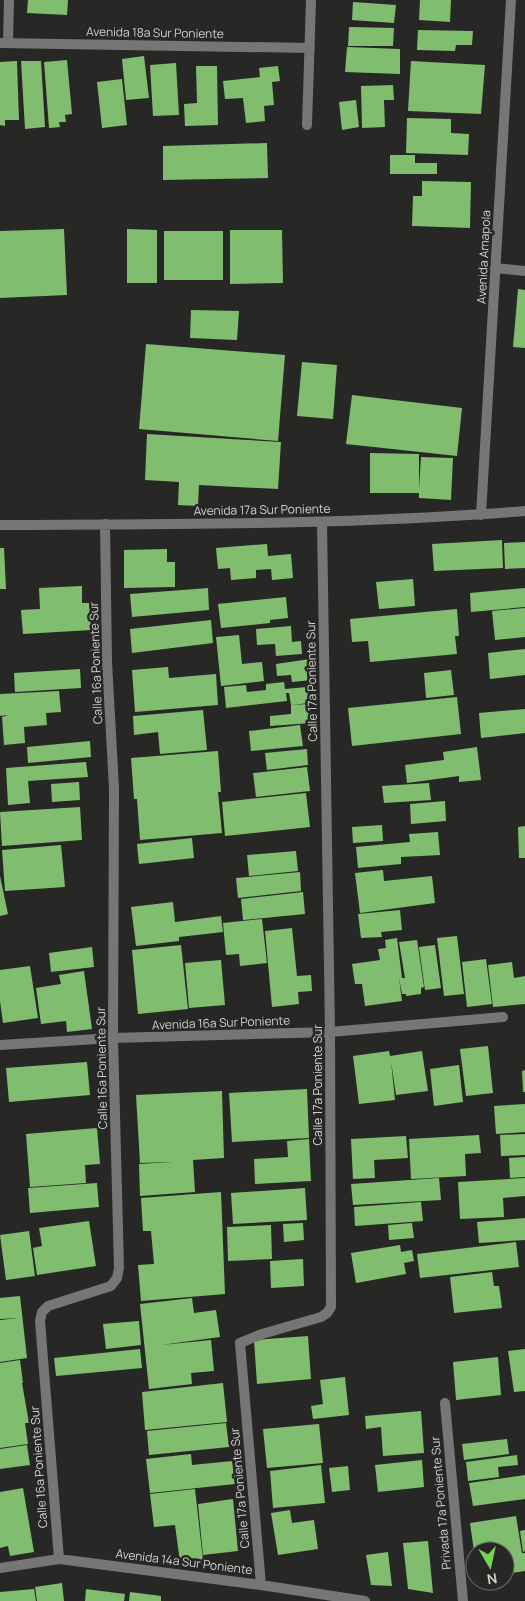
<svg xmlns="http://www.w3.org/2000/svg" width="525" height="1601" font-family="Manrope,sans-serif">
  <rect width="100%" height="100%" fill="#272826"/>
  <path fill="#81bd6f" d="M28 0H68L67 15 27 13Z
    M420 0H451L450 22 419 20Z
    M353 2 396 5 394 23 352 20Z
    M349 27 394 28 393 46H348Z
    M418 30 473 31 472 45H456L455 51 417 50Z
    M347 47 400 49V74L345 72Z
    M144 56 149 98 126 100 122 59Z
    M67 60 72 114 65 115 66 122H59L60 127 49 128 44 62Z
    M17 61 19 120H5V126L0 125V62Z
    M21 61H41L45 127 25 129Z
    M411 61 485 65 481 114 408 111Z
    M176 63 179 115 153 116 150 65Z
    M196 66H217L218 125 185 126 184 104 197 103Z
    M278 66 280 81 272 82 274 105 264 106 265 121 246 123 243 98 225 99 223 81 260 77 259 68Z
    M122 79 127 125 102 128 97 82Z
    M393 85 394 100H384L385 127 362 128 361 86Z
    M356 100 359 127 342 130 339 102Z
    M407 118 451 119V133L469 134 468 155 406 153Z
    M267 143 268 178 163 180V146Z
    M390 155H415V163H437V174H390Z
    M422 181 471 182 470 228 412 226 413 196H422Z
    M64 229 67 295 0 298V231Z
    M127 229 157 230V283H127Z
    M230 230H282L283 283 230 284Z
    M164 231H223V280H164Z
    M518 289 525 290V348L513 347Z
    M191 310 239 311 237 340 190 338Z
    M146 344 285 355 278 441 139 429Z
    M302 362 337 365 333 419 297 416Z
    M352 395 462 408 457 456 346 444Z
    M147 434 281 442 278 489 199 485 198 506 178 505 179 482 145 480Z
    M370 453 419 454V489L421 457 453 458 451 500 419 498V493H370Z
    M502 540 503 568 434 571 432 544Z
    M525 542V568L505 569 504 543Z
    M267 544 268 556 291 554 293 578 272 580 271 569 256 570V578L231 580 230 568 218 569 216 548Z
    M0 548H4L6 589H0Z
    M167 549V562H175V587L124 588V550Z
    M413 579 415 606 379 609 376 582Z
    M82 586V603H90L91 630 23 634 21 610 40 609 39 588Z
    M208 588 209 610 132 617 130 594Z
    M525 588V607L471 612 470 593Z
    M286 597 288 618 270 620V623L221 628 218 604Z
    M525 608V637L495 640 492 611Z
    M457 609 459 636H455L457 654 370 662 368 641 352 642 350 619Z
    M211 620 213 643 132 653 130 629Z
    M291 626 292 642 301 641 302 654 276 656 275 644 257 645 256 629Z
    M239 635 242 664 262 662 264 681 221 686 216 637Z
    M525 649V675L490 679 488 653Z
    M310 659 312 680 292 682 291 675 277 676 276 664Z
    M168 667 169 678 216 674 218 705 135 712 132 670Z
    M80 669 81 688 15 692 14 673Z
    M451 670 454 695 426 698 424 673Z
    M284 682 285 689 307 687 309 703 291 705 289 693H286L287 701 226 708 224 687 246 685 247 692 266 690V684Z
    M59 691 61 712 46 713 47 725 24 727 25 743 4 745 2 717 8 715 0 716V694Z
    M457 697 461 734 352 746 348 708Z
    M309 704 311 723 270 726V716L291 714V705Z
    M525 709V733L481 738 479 713Z
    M203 710 207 750 160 754 158 732 134 735 133 716Z
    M300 725 303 746 251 751 249 731Z
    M90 741 91 757 28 763 27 747Z
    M477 747 481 780 459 782V776L407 783 405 765 444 760 443 752Z
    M307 749 308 765 267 770 265 753Z
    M218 751 221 792H218L222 833 140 840 137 799H134L131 758Z
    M86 762 88 777 28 781 30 803 8 805 6 768Z
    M307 767 310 791 256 797 253 773Z
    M79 782 80 800 52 802 51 784Z
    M429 783 431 800 384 803 382 786Z
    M306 793 310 827 225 836 222 802Z
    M445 801 446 821 411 824 410 804Z
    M80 807 82 840 2 846 0 812Z
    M382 825 383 841 353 843 352 827Z
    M525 826V858H519L518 827Z
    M438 832 440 855 401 857V864L358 868 356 847 410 842 409 834Z
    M192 838 194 858 139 864 137 844Z
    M61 845 65 887 5 891 2 850Z
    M296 851 298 871 249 876 247 855Z
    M383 870 384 881 432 876 435 903 360 913 355 873Z
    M300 872 301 891 238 898 236 878Z
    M0 876 8 914 0 916Z
    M303 892 305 914 243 920 241 899Z
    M173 902 175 922 221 916 223 932 179 937V941L136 946 131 907Z
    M400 910 402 930 381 932 382 937 361 938 358 914Z
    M262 919 267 963 240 966 239 954 226 955 223 923Z
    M292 928 297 976 311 975 312 991 298 992 299 1004 272 1007 265 931Z
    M457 936 464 994 444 996 437 938Z
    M397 938 402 978H405L399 942 417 940 424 987 421 988V994L406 996V994H402L399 978 402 1001 365 1006 362 984H355L352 964 380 960 378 949 386 948 385 940Z
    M181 945 188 1009 138 1014 132 950Z
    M435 945 441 988 425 990 419 947Z
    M92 947 94 967 51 972 49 953Z
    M486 959 492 1004 467 1007 462 962Z
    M221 960 225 1005 189 1008 185 963Z
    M512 962 514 978 525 976V1004L493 1007 488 965Z
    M30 966 38 1018 3 1023 0 1001V970Z
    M84 971 92 1029 67 1032 66 1021 41 1024 36 988 61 984 59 975Z
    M488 1046 493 1093 466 1096 460 1049Z
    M389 1051 390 1056 422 1051 428 1091 396 1095 391 1061 395 1100 359 1104 353 1056Z
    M87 1062 90 1095 9 1102 6 1068Z
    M459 1065 463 1102 434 1106 430 1069Z
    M525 1070V1092H523L522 1071Z
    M307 1089 309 1138 232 1142 229 1093Z
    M222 1091 224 1158 193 1160 195 1192 140 1196 139 1164 172 1162 140 1163 136 1095Z
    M525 1104V1132L496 1134 494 1106Z
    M97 1128 100 1164 85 1165 86 1183 30 1187 26 1134Z
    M525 1134V1155L501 1156 500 1135Z
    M479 1135 481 1153 465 1154 466 1176 411 1179 409 1139Z
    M406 1136 408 1158 374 1160 375 1178 353 1179 351 1139Z
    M309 1139 311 1181 255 1184 254 1159 288 1157 287 1141Z
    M525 1157V1177L510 1178 509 1158Z
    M439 1178 441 1200 353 1205 351 1184Z
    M525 1178V1196L503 1198 504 1217 460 1219 458 1182Z
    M97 1183 99 1207 30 1213 28 1188Z
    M305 1188 307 1220 233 1224 231 1193Z
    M221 1192 225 1294 141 1301 138 1265 154 1264 151 1231H143L141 1198Z
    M421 1202 423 1221 355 1226 354 1207Z
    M525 1218V1240L479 1243 477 1222Z
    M89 1221 96 1266 37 1275 33 1248 42 1246 39 1228Z
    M303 1223 304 1240 284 1242 283 1224Z
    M412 1223 414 1238 389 1240 388 1225Z
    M271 1225 272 1259 228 1261 227 1227Z
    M29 1231 35 1276 6 1280 0 1235Z
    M516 1242 519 1267 420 1278 417 1254Z
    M400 1245 401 1252 412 1250 414 1261 404 1263 406 1274 356 1283 351 1253Z
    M303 1259 304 1286 271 1288 270 1261Z
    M492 1272 494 1286H499L502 1308 454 1313 450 1277Z
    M20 1296 27 1358 0 1362V1320L18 1318 0 1319V1298Z
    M192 1298 194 1313 216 1310 220 1337 161 1345 211 1340 214 1371 191 1373 192 1384 149 1389 140 1304Z
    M139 1321 141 1345 106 1349 103 1324Z
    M308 1336 311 1379 257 1384 254 1340Z
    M140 1349 142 1368 56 1376 54 1358Z
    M525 1349V1391L514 1392 508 1351Z
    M498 1357 501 1395 456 1400 453 1362Z
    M20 1360 23 1383H22L29 1423H25L28 1444 0 1448V1363Z
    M345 1377 349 1415 313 1419 311 1406 323 1404 320 1380Z
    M223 1383 227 1422 145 1430 142 1392Z
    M421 1411 424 1453 383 1456 381 1427 366 1429 365 1416Z
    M226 1423 229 1447 149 1455 147 1431Z
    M319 1424 323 1463 267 1468 263 1429Z
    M507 1439 509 1454 464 1460 462 1444Z
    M27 1445 30 1465 0 1469V1449Z
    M191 1454 192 1465 232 1461 235 1484 150 1493 146 1459Z
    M517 1455 518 1465 498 1467 499 1477 468 1481 466 1462Z
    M422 1460 424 1487 378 1492 375 1465Z
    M321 1465 325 1503 273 1508 270 1471Z
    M348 1466 350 1490 332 1492 329 1468Z
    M525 1475V1499L473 1506 469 1483Z
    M23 1488 34 1552 10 1556 8 1546 0 1548V1492Z
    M195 1489 203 1560 180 1562 175 1525 154 1527 150 1494Z
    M233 1499 238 1551 203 1555 198 1504Z
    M290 1510 292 1523 314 1520 318 1549 278 1555 271 1513Z
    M516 1516 522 1553H525V1571L505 1574V1551H474L470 1523Z
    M525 1530V1551L523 1552 520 1531Z
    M428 1541 433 1593 408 1589 403 1543Z
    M388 1552 392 1586 371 1585 366 1555Z
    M62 1583 64 1601H37L35 1587Z
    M34 1589 36 1601H0V1592Z
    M86 1589 125 1594 124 1601H85Z
    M130 1592 161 1596V1601H129Z"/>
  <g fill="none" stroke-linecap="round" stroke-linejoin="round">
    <path stroke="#757675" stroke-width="10" d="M0 43 310 48
      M8 43 9 0
      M307 125 311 0
      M495 268 525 271
      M481 515 511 0
      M0 525C175 524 350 525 525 511
      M0 1045 113 1038 330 1032 503 1017
      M445 1403 463 1601
      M59 1559 40 1321 42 1312 48 1306 111 1286 117 1278 119 1268 113 1038 114 788 107 662 105 524
      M0 1568 59 1559 261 1585 365 1601
      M261 1585 240 1343 262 1334 321 1317 327 1313 331 1307 330 1032 322 522"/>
  </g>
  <g text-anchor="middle" stroke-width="5" stroke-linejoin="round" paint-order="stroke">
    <g font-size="12" fill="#d1d2d0" stroke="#272826">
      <text transform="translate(155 33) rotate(1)" y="4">Avenida 18a Sur Poniente</text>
      <text transform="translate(484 257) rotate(-87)" y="4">Avenida Amapola</text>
      <text transform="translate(262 510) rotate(-1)" y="4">Avenida 17a Sur Poniente</text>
      <text transform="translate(96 663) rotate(-92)" y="4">Calle 16a Poniente Sur</text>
      <text transform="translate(312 681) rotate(-91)" y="4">Calle 17a Poniente Sur</text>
      <text transform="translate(221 1023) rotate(-2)" y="4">Avenida 16a Sur Poniente</text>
      <text transform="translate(102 1068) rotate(-91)" y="4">Calle 16a Poniente Sur</text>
      <text transform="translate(318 1085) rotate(-90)" y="4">Calle 17a Poniente Sur</text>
      <text transform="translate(39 1467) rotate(-94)" y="4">Calle 16a Poniente Sur</text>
      <text transform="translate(240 1488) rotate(-95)" y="4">Calle 17a Poniente Sur</text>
      <text transform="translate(441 1503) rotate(-95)" y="4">Privada 17a Poniente Sur</text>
      <text transform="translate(184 1562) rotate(7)" y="4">Avenida 14a Sur Poniente</text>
    </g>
  </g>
  <g transform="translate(490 1566) rotate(171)"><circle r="24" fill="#272826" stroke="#6b6c6a"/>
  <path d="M0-4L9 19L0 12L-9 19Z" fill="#77d259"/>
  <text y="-8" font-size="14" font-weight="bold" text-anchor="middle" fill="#d1d2d0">N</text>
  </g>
</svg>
